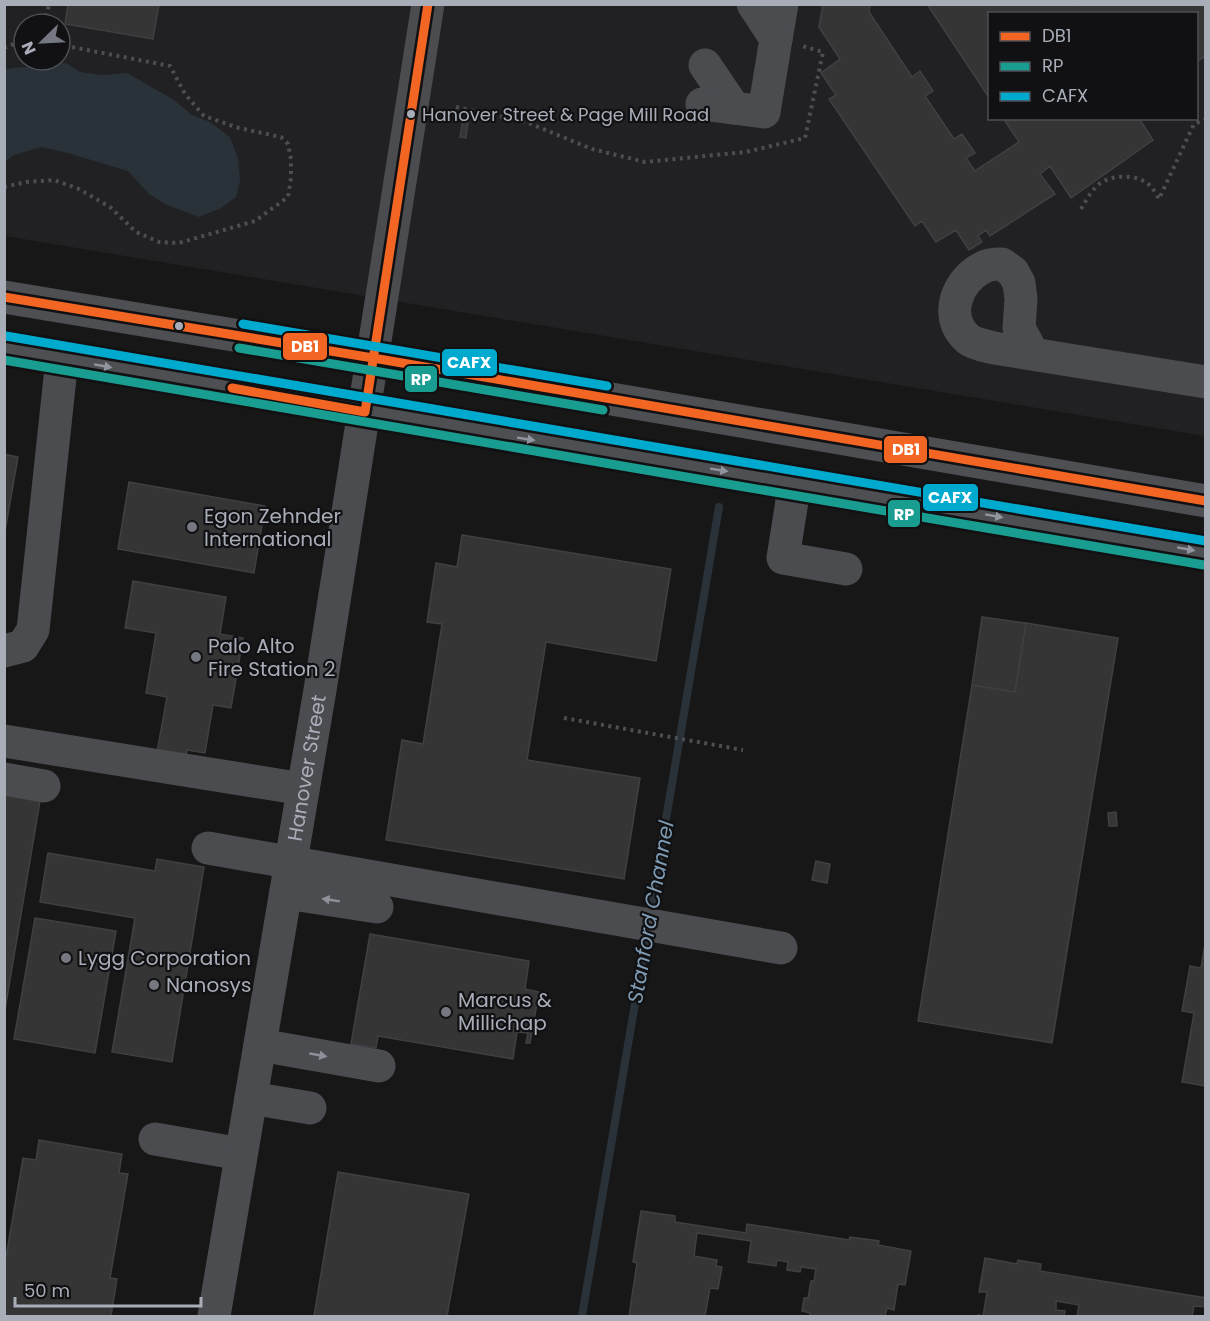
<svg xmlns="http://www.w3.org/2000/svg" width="1210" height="1321" font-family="Poppins,sans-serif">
  <rect width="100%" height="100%" fill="#171717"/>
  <path fill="#212123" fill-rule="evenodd" d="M4 5H1205V436L5 236ZM990 14H1196V118H990ZM24 24H60V60H24Z"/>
  <path fill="#2a3239" d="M66 63 80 72 101 75 127 73 174 100 192 115 210 122 230 137 238 158 240 181 236 197 221 208 199 217 165 204 149 194 128 171 68 153 41 147 14 155 5 162V69Z"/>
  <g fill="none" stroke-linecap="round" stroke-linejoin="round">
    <path stroke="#2a3239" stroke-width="8" d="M649 919 719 507
      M582 1316 647 933"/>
  </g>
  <path fill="#353536" stroke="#3f4043" stroke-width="1.5" d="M68 4H159L153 39 65 24Z
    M823 4H870L869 12 912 77 920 71 933 91 925 96 954 139 962 134 975 153 966 158 975 171 1019 142 1003 118H1139L1153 140 1071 198 1050 166 1040 174 1055 194 990 236 986 230 978 236 982 242 969 250 956 230 936 242 922 221 915 226 829 99 836 95 821 73 840 59 819 27Z
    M927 4H1073L1075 6 1078 4H1206V56L1196 62V14H990V99Z
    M463 120 468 121 466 138 460 137Z
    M4 454 18 457 4 537Z
    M129 482 265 506 254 573 118 549Z
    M462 535 671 569 656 661 546 642 527 760 640 778 624 879 386 840 402 740 423 744 442 624 427 622 436 563 457 567Z
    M133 581 226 597 220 634 243 638 231 708 213 705 205 753 187 750 186 756 157 752 167 697 146 693 156 633 125 628Z
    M982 617 1026 623 1015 692 972 685Z
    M1026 623 1118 638 1052 1043 918 1021 972 685 1015 692Z
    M4 784 42 789 4 1016Z
    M1116 812 1117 826H1109L1108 813Z
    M48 853 155 871 157 859 204 867 172 1062 112 1052 135 918 40 902Z
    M816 861 830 864 827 883 812 880Z
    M35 918 116 931 95 1053 14 1039Z
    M370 934 529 961 525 989 539 992 530 1043H526L528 1033 517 1032 513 1059 378 1036 376 1048 351 1044Z
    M1206 938V1086L1182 1082 1194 1013 1182 1011 1190 966 1201 968Z
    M39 1140 122 1154 119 1173 128 1174 110 1278 117 1279 111 1316H4V1256L6 1257 23 1158 36 1160Z
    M338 1172 469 1194 447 1316H314Z
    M641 1211 675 1216V1222L746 1233 747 1224 849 1240 850 1237 879 1241 878 1245 911 1251 905 1285 898 1284 894 1310 887 1308 885 1316H810V1313L802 1311 804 1298H808L811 1281H814L816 1269 801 1267 800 1272 787 1270 788 1262 777 1260 776 1266 748 1262 751 1241 697 1233 694 1256 717 1260 716 1266 722 1267 718 1289 710 1288 705 1316H629L637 1263 633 1262Z
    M985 1258 1017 1264 1018 1260 1041 1264 1040 1271 1206 1298V1307L1194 1306 1192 1316H1077L1079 1305 1056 1301V1310L1065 1311 1064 1316H978V1315L983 1316 987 1292H979Z"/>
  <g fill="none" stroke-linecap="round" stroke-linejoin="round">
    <path stroke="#4d4e52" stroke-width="4" stroke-dasharray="3 4.5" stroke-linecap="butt" d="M45 24 49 4
      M4 48 24 40
      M456 107 526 122 592 149 645 162 746 152 805 138 823 52 802 46
      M4 187 26 182 54 180 79 189 110 207 136 232 159 242 179 243 255 221 288 197 291 178V159L288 144 281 137 239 128 204 116 185 94 170 66 61 45 60 37
      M1081 209C1086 201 1090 192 1098 185 1110 174 1140 173 1151 187 1154 190 1157 195 1159 199L1194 124 1206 119
      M564 718 743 750"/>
    <g stroke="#4b4c50" stroke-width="33">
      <path d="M753 4 776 39 782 4"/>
      <path d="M705 65 734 108"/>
      <path d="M702 104 764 112 776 39"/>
      <path d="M1033 354 1019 328 1021 299 1019 283 1013 272 1002 264C996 264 989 264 984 267 956 280 943 318 968 339 974 344 986 346 994 348L1206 382"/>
      <path d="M795 482 783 558 846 569"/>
      <path d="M4 651 23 646 33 630 62 359"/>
      <path d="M4 741 303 789"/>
      <path d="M4 779 44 786"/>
      <path d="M208 848 781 948"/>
      <path d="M286 893 377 907"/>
      <path d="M260 1045 379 1066"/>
      <path d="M251 1098 310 1108"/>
      <path d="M155 1139 241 1154"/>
      <path id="s1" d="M214 1316 320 690 428 4"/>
    </g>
    <path stroke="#4d4f52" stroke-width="33" d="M4 297 373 358 1206 501
      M4 348 365 412 795 482 1206 553"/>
    <defs>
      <path id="bus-1" d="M4 297 373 358 1206 501
        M232 388 365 412 428 4"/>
      <path id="bus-2" d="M239 348 603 410
        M4 360C404 431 804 496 1204 565"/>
      <path id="bus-3" d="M243 324 607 386
        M6 336C405 407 806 472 1206 541"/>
    </defs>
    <use href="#bus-1" stroke="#111113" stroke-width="14"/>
    <use href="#bus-2" stroke="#111113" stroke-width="14"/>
    <use href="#bus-3" stroke="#111113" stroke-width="14"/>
    <use href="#bus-1" stroke="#f26522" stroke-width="9"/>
    <use href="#bus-2" stroke="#1a9d91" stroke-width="9"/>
    <use href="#bus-3" stroke="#00a9ce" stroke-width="9"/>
  </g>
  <defs><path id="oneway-solid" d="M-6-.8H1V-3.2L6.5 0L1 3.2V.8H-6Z" transform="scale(1.5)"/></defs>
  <g fill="#91969e">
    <use href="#oneway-solid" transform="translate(103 366) rotate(10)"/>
    <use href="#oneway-solid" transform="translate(526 439) rotate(9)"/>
    <use href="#oneway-solid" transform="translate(719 470) rotate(9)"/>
    <use href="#oneway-solid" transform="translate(994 516) rotate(10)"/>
    <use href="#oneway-solid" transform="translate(1186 549) rotate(10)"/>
  </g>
  <g fill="#8c9099">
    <use href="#oneway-solid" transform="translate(331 900) rotate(-171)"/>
    <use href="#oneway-solid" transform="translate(318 1055) rotate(10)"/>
  </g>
  <g fill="#a8adb8" stroke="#111113" stroke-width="2">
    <circle cx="411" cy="114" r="5"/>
    <circle cx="179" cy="326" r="5"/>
  </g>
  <g fill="#757880" stroke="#111113" stroke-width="2">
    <circle cx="192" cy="527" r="6"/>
    <circle cx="196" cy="657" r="6"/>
    <circle cx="66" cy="958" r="6"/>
    <circle cx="154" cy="985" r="6"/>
    <circle cx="446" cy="1012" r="6"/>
  </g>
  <g text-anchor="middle" stroke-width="4.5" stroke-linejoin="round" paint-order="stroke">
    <g font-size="18" fill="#a8adb8" stroke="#111113" text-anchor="start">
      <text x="422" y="121">Hanover Street &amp; Page Mill Road</text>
    </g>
    <g font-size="20" fill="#a8adb8" stroke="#111113" text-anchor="start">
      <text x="204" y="523">Egon Zehnder<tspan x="204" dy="23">International</tspan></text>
      <text x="208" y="653">Palo Alto<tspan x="208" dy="23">Fire Station 2</tspan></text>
      <text x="78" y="965">Lygg Corporation</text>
      <text x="166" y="992">Nanosys</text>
      <text x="458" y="1007">Marcus &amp;<tspan x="458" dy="23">Millichap</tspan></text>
    </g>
    <g font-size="20" fill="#a8adb8" stroke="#111113">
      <text dy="7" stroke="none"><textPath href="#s1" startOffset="556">Hanover Street</textPath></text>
    </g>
    <g font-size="21" font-style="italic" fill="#7f9bb3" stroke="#111113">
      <text transform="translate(651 912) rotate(-80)" y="7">Stanford Channel</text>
    </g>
  </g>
  <g stroke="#111113" stroke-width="2">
    <rect x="282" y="332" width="46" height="29" rx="6" fill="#f26522"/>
    <rect x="441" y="348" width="57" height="29" rx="6" fill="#00a9ce"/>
    <rect x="404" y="365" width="34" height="28" rx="6" fill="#1a9d91"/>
    <rect x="883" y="435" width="45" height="29" rx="6" fill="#f26522"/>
    <rect x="922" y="483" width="57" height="29" rx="6" fill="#00a9ce"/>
    <rect x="887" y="499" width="34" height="29" rx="6" fill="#1a9d91"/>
  </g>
  <g font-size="16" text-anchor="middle" font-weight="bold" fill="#fff">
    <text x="305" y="352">DB1</text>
    <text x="469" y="368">CAFX</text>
    <text x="421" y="385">RP</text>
    <text x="906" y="455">DB1</text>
    <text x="950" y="503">CAFX</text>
    <text x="904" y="520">RP</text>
  </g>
  <rect width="1210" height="1321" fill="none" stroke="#a8adb8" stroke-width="12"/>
  <rect x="988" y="12" width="210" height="108" fill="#111113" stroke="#4d4f55" stroke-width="1.5"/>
  <rect x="1000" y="32" width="30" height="9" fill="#f26522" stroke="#4d4f55" stroke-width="1.5"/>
  <text x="1042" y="42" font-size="18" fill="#a8adb8">DB1</text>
  <rect x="1000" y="62" width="30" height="9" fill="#1a9d91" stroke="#4d4f55" stroke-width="1.5"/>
  <text x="1042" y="72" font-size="18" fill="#a8adb8">RP</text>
  <rect x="1000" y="92" width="30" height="9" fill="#00a9ce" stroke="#4d4f55" stroke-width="1.5"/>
  <text x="1042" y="102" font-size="18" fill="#a8adb8">CAFX</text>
  <g transform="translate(42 42) rotate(246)"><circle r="28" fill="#111113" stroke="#4d4f55" stroke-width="1.5"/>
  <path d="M0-4.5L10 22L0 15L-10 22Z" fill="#757880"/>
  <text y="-9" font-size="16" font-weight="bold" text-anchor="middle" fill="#a8adb8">N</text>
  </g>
  <path d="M15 1297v9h186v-9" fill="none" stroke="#a8adb8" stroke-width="3"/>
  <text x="24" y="1297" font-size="18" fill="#a8adb8" stroke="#111113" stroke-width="4.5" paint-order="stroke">50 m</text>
</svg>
